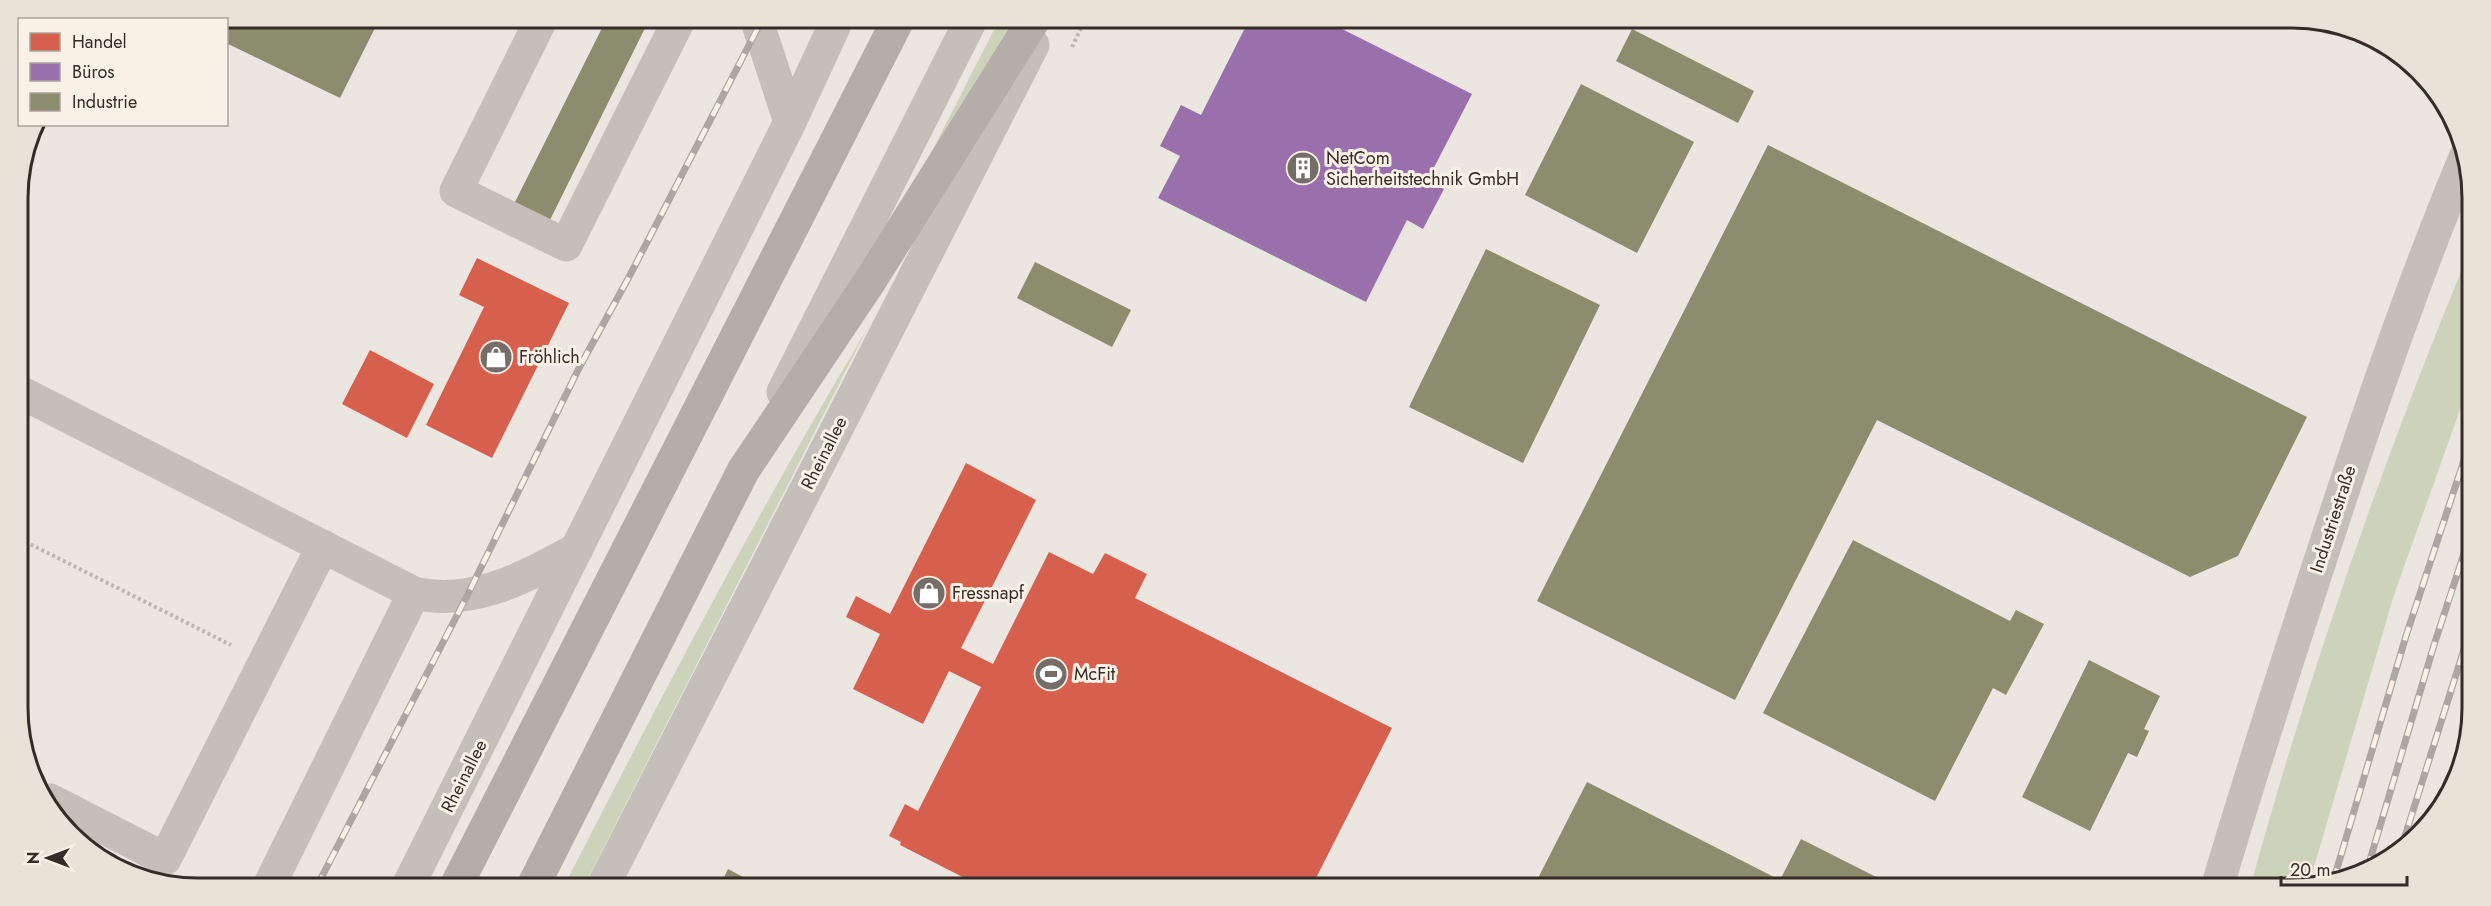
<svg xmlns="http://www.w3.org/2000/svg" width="2491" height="906" font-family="Jost,sans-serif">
  <rect width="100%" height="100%" fill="#ece6e0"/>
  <path fill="#cdd2ba" d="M1000 18H1019L910 194Z
    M2472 245V376L2394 595 2308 887 2250 888C2310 669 2385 454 2472 245Z
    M867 329 583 888H563C660 699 758 511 867 329Z"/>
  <path fill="#d6604d" d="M477 258 569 303 492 458 426 425 484 307 459 295Z
    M370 350 434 384 407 438 342 404Z
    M966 463 1036 500 961 648 993 664 1049 552 1093 574 1105 553 1147 574 1135 598 1392 728 1311 888H984L900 845 901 842 889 836 905 804 918 811 981 687 949 671 923 724 853 689 880 634 846 617 856 596 890 614Z"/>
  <path fill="#9970ab" d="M1250 18H1320L1472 94 1427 181 1444 189 1423 229 1407 220 1366 302 1158 198 1180 156 1160 146 1181 105 1201 115Z"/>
  <path fill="#8c8c6e" d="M226 18H380L340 98 226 43Z
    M607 18H650L549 222 514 204Z
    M1632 29 1754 91 1738 123 1616 61Z
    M1581 84 1694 142 1637 253 1525 195Z
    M1768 145 2307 417 2238 556 2190 577 1877 420 1735 700 1537 601Z
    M1486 249 1600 305 1523 463 1409 407Z
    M1035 262 1131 310 1112 347 1017 298Z
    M1853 540 2010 621 2016 610 2044 624 2006 695 1993 688 1935 801 1763 713Z
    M2089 660 2160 696 2144 729 2149 731 2137 757 2128 753 2090 831 2022 797Z
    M1587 782 1780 880 1801 839 1898 888H1533Z
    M728 869 764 888H719Z"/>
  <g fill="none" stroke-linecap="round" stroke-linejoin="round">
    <path stroke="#beb7b1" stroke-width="4" stroke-dasharray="3 3" stroke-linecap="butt" d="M1072 47 1086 18
      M20 539 231 645"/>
    <path stroke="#c5bfb9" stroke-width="33" d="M542 18 456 191 566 245 680 18
      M756 18 790 122
      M20 392 414 593C473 607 527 576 577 549
      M783 392 972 18
      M50 800 165 859 323 546
      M268 888 414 593
      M407 888 790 122 838 18
      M602 888 1033 45
      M2217 888C2249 779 2284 671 2319 564 2364 426 2410 289 2466 155"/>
    <path stroke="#b4ada8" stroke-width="33" d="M455 888 899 18
      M532 888 743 471 870 281 1035 18"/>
    <defs>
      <path id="rail" d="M2400 852 2473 621
        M2367 870 2434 645 2472 529
        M2333 882 2406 636 2472 436
        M316 888 467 596 579 368 629 277 763 18"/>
    </defs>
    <use href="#rail" stroke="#ada7a3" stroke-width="7"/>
    <use href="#rail" stroke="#faf1e6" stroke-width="4.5" stroke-dasharray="14" stroke-linecap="butt"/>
  </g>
  <defs>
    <symbol id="building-disc" viewBox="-11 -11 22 22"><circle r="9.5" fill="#766d68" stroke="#faf1e6"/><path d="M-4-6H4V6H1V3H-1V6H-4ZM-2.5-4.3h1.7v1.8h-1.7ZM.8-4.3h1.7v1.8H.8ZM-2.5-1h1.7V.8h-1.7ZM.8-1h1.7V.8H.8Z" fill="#fff"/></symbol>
    <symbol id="shop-disc" viewBox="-11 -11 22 22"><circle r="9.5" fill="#766d68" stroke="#faf1e6"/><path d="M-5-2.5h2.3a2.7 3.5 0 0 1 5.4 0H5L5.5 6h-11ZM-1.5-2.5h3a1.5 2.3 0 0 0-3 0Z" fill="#fff"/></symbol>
    <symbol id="stadium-disc" viewBox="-11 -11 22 22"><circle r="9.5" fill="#766d68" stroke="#faf1e6"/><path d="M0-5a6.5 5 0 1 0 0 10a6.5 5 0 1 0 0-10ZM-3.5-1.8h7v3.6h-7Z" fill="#fff"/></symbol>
  </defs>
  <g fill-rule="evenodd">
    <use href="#building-disc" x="1284" y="149" width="38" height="38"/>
    <use href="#shop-disc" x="477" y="338" width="38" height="38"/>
    <use href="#shop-disc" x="910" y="574" width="38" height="38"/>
    <use href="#stadium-disc" x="1032" y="655" width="38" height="38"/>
  </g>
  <g text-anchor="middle" stroke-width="6" stroke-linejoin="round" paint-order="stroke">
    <g font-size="18" fill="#362c27" stroke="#faf1e6" text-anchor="start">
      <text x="1326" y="164">NetCom<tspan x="1326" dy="21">Sicherheitstechnik GmbH</tspan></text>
      <text x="519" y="363">Fröhlich</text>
      <text x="952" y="599">Fressnapf</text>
      <text x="1074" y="680">McFit</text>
    </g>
    <g font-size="18" fill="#362c27" stroke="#faf1e6">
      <text transform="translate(824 453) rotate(-63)" y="6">Rheinallee</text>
      <text transform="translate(2333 519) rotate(-72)" y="6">Industriestraße</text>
      <text transform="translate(464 776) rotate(-63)" y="6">Rheinallee</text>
    </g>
  </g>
  <path d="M0 0H2491V906H0ZM198 28H2292A170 170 0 0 1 2462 198V708A170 170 0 0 1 2292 878H198A170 170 0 0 1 28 708V198A170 170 0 0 1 198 28Z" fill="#eae1d7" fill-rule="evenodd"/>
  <path fill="none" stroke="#362c27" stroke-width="3" d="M198 28H2292A170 170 0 0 1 2462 198V708A170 170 0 0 1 2292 878H198A170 170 0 0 1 28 708V198A170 170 0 0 1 198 28Z"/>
  <rect x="18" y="18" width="210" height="108" fill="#faf1e6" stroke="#aca29a" stroke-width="1.5"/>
  <rect x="30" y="33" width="30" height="18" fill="#d6604d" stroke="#aca29a" stroke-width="1.5"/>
  <text x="72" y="48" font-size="18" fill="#362c27">Handel</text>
  <rect x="30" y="63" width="30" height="18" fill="#9970ab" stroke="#aca29a" stroke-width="1.5"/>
  <text x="72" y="78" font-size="18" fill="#362c27">Büros</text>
  <rect x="30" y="93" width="30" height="18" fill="#8c8c6e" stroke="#aca29a" stroke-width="1.5"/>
  <text x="72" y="108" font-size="18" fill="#362c27">Industrie</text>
  <g transform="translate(48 858) rotate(270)" stroke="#faf1e6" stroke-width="4.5" paint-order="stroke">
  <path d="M0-4.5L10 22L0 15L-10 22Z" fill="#362c27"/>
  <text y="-9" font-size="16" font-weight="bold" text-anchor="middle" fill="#362c27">N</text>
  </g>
  <path d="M2281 876v9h126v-9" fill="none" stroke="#362c27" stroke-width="3"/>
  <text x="2290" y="876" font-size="18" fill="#362c27" stroke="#faf1e6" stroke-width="4.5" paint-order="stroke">20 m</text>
</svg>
